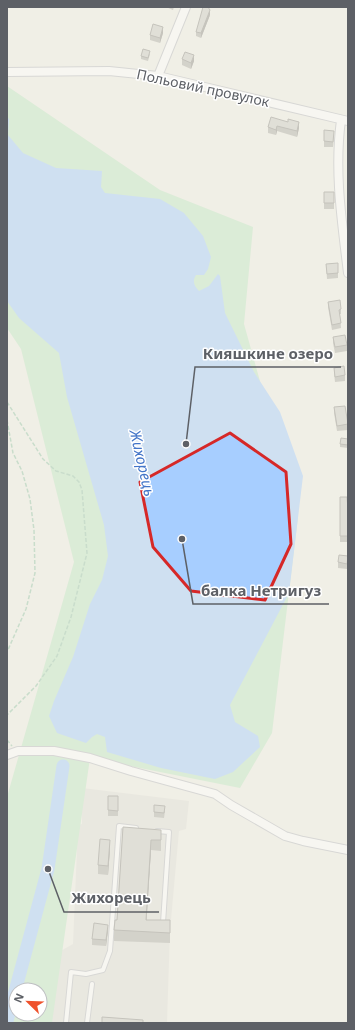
<svg xmlns="http://www.w3.org/2000/svg" width="355" height="1030" font-family="'Noto Sans',sans-serif">
  <rect width="100%" height="100%" fill="#f0efe6"/>
  <path fill="#e1e0da" d="M82 788 189 801 186 829 179 831 170 931 167 1023H51L57 953 73 944 78 825 82 824Z"/>
  <path fill="#c1e8c6" fill-rule="evenodd" d="M7 86 160 190 253 227 244 324 298 517 272 733 240 788 90 758 52 1023H7V797L74 562 21 349 7 328ZM16 990H40V1014H16Z"/>
  <path fill="#a7ceff" d="M7 117 9 119 8 135 23 153 56 168 102 171 101 187 105 193 160 199 184 213 203 236 211 257 208 269 204 275H196C192 281 194 286 199 291L209 286 218 274 220 276 225 313 254 372 280 412 303 476 289 593 230 705 235 722 258 736 260 747 233 772 215 779 161 768 107 752 105 737 97 734 92 737 86 743 57 733 49 716 54 701 73 657 90 604 102 580 108 556 104 525 67 397 59 353 19 318 7 301Z"/>
  <g fill="none" stroke-linecap="round" stroke-linejoin="round">
    <path stroke="#a7ceff" stroke-width="13" d="M7 1021 48 869 63 766"/>
    <defs>
      <path id="lane" d="M157 831 169 832 163 923
        M66 1023 71 972 86 974 103 970 110 951 119 826 136 828
        M87 1023 92 984"/>
      <path id="street" d="M7 72 109 71 158 76 348 121
        M158 76 186 7
        M341 120C334 172 342 222 348 273
        M7 755 18 751H54L90 758 131 771 215 794 231 805 285 836 303 841 348 850"/>
    </defs>
    <use href="#lane" stroke="#babcc2" stroke-width="6"/>
    <use href="#street" stroke="#babcc2" stroke-width="10"/>
    <path stroke="#99c7ac" stroke-width="1.5" stroke-dasharray="4 2" stroke-linecap="butt" d="M7 402 43 459 56 471 73 476 79 482 82 490 87 553 71 617 57 656 36 686 7 715
      M7 420 13 453 22 471 30 499 34 530 35 573 26 609 7 652
      M7 685V687
      M7 740 12 746"/>
    <use href="#lane" stroke="#fff" stroke-width="4"/>
    <use href="#street" stroke="#fff" stroke-width="8"/>
  </g>
  <path fill="#b0afa9" d="M166 7H174L173 10Z
    M210 15 201 38 196 36V32Z
    M163 33 160 43 150 40V35Z
    M150 54 148 61 141 59V56Z
    M182 59 194 61 191 69 182 65Z
    M288 122 299 128 297 137 277 131 276 135 268 133V127Z
    M334 136 333 147H324V141Z
    M324 192H334V209H324Z
    M326 264 338 273V278L327 279Z
    M328 302 341 309V314H340L341 328 332 330 328 307Z
    M333 337 347 345V351L335 353 333 343Z
    M334 368 345 375V381L335 382 334 373Z
    M334 407 348 424V430L337 431 334 413Z
    M348 439V448L340 447V444Z
    M340 497 348 510V542H340Z
    M338 562H348L347 569 338 568Z
    M108 796H118V816H108Z
    M165 811 164 818 154 817V812Z
    M123 827 161 840V851L151 850 146 920H170V943L114 941V930L117 920Z
    M110 849 108 875 98 874V865Z
    M108 930 106 946 92 945V939Z"/>
  <path fill="#908f8a" d="M210 10V15L201 38V33Z
    M163 27V33L160 43V38Z
    M194 55V61L191 69V63Z
    M299 122V128L297 137V131Z
    M277 126V131L276 135V130Z
    M110 840V849L108 875V866Z
    M151 840V850L146 930V920Z
    M108 925V930L106 946V940Z"/>
  <path fill="#cdccc5" stroke="#908f8a" d="M203 7H208L210 10 201 33 196 32Z
    M153 24 163 27 160 38 150 35Z
    M143 49 150 51 148 58 141 56Z
    M185 52 194 55 191 63 182 59Z
    M271 117 288 122V119L299 122 297 131 277 126 276 130 268 127Z
    M324 130 334 131 333 142 324 141Z
    M324 192H334V203H324Z
    M338 263V273L327 274 326 264Z
    M340 300 341 309 339 310 341 323 332 325 328 302Z
    M345 335 347 345 335 347 333 337Z
    M344 366 345 375 335 377 334 368Z
    M345 406 348 424 337 426 334 407Z
    M341 438 348 439V445L340 444Z
    M340 497H347L348 510V536H340Z
    M339 555 348 556 347 564 338 562Z
    M108 796H118V811L108 810Z
    M154 805 165 806 164 813 154 812Z
    M123 827 161 830V840H151L146 920H170V933L114 930 115 920H117Z
    M100 839 110 840 108 866 98 865Z
    M94 923 108 925 106 940 92 939Z
    M102 1017 143 1020V1023H102Z"/>
  <path d="M0 0H355V1030H0ZM230 433 286 472 291 544 265 600 191 591 153 547 140 482Z" fill="#f0efe6" fill-opacity=".55" fill-rule="evenodd"/>
  <path fill="none" stroke="#d62828" stroke-width="3" stroke-linejoin="round" d="M230 433 286 472 291 544 265 600 191 591 153 547 140 482Z"/>
  <g text-anchor="middle" stroke-width="3" stroke-linejoin="round" paint-order="stroke">
    <g font-size="14" fill="#5d6066" stroke="#fff">
      <text transform="translate(203 88) rotate(12)" y="5">Польовий провулок</text>
    </g>
    <g font-size="15" font-style="italic" fill="#4375c8" stroke="#fff">
      <text transform="translate(142 463) rotate(77)" y="5">Жихорець</text>
    </g>
  </g>
  <path fill="none" stroke="#5d6066" stroke-width="1.5" d="M186 444L195 367H341M182 539L193 604H329M48 869L64 912H159"/>
  <g fill="#5d6066" stroke="#fff" stroke-width="1.5">
    <circle cx="186" cy="444" r="4"/>
    <circle cx="182" cy="539" r="4"/>
    <circle cx="48" cy="869" r="4"/>
  </g>
  <g font-size="15" text-anchor="middle" font-weight="bold" fill="#5d6066" stroke="#fff" stroke-width="3" stroke-linejoin="round" paint-order="stroke">
    <text x="268" y="359">Кияшкине озеро</text>
    <text x="261" y="596">балка Нетригуз</text>
    <text x="111" y="903">Жихорець</text>
  </g>
  <rect width="355" height="1030" fill="none" stroke="#5d6066" stroke-width="16"/>
  <g transform="translate(28 1002) rotate(293)"><circle r="19" fill="#ffffff" stroke="#bebfc2"/>
  <path d="M0-3L7 15L0 10L-7 15Z" fill="#ef522c"/>
  <text y="-6" font-size="11" font-weight="bold" text-anchor="middle" fill="#5d6066">N</text>
  </g>
</svg>
